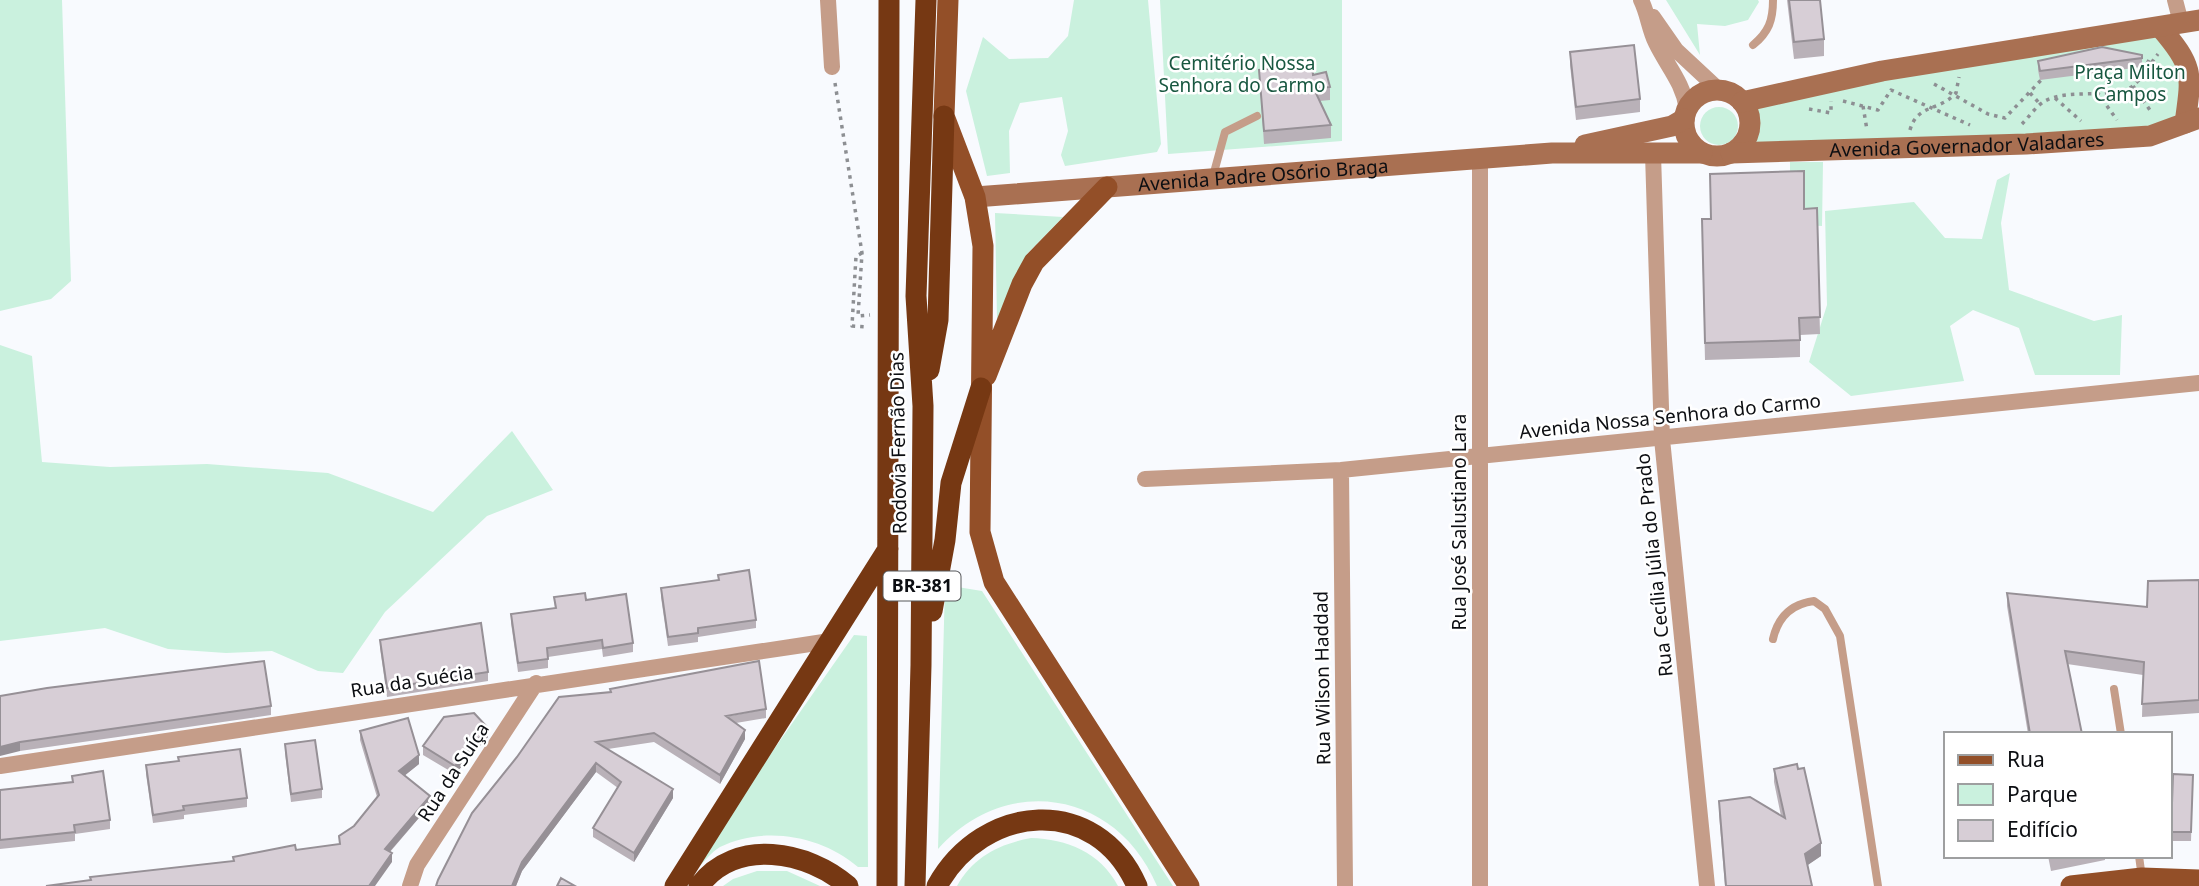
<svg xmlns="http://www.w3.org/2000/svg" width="2199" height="886" font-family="'Noto Sans',sans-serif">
  <rect width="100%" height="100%" fill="#f8fafe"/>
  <path fill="#caf1de" d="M0 0H62L71 281 51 299 0 311Z
    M1074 0H1148L1161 144 1157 152 1065 166 1061 155 1068 131 1062 97 1020 103 1009 131 1010 173 987 176 966 91 983 37 1009 59 1048 58 1068 36Z
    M1160 0H1342V141L1168 154Z
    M1666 0H1758L1759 2 1748 20 1725 26 1697 24 1700 55Z
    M2159 30 2181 55V110L2160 129 1750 147C1758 132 1761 120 1755 104Z
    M1700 126a19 19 0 1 1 38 0a19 19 0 1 1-38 0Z
    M1790 162H1823L1822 226 1804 225 1790 188Z
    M2010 173 2001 223 2009 290 2094 321 2122 315 2120 375H2035L2019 328 1973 310 1950 326 1964 381 1851 396 1809 362 1827 305 1825 211 1914 202 1945 238 1982 239 1997 180Z
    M995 213 1063 217 1027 254 997 320Z
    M0 345 32 356 42 462 110 467 207 464 328 473 433 512 512 431 553 490 487 516 385 612 343 673 318 671 272 651 226 653 168 649 105 628 0 641Z
    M945 585 982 591 1173 886H1157C1117 791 1007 772 938 849Z
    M854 635 867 636 868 867H858C822 836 765 825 720 847 711 852 703 863 696 870L700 855Z
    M1031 838C1067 839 1100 852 1118 886H957C973 857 999 844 1031 838Z
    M757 871H787L820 886H723L733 879Z"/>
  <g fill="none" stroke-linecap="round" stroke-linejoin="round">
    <path stroke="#8d8f93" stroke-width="3.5" stroke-dasharray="3.5 5" stroke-linecap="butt" d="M2139 57 2167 71
      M835 83 862 253 858 316 870 315
      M1934 84 1988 114 2005 118 2044 77
      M2133 86 2152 113
      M2097 92 2117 120
      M2030 93 2040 104
      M2055 98 2081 121
      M1843 101 1878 110 1891 90 1970 125
      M1863 106 1867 130
      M1809 109 1831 113V101
      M2022 124C2029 117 2036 106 2045 101 2071 87 2115 101 2134 85 2144 76 2150 64 2158 54
      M1910 130C1917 104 1940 111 1956 93L1959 77
      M862 253 856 256 852 326 867 327"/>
    <path stroke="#c59d89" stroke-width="8" d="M1753 45C1769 32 1773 20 1773 0
      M1213 176 1225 132 1257 116
      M1773 639C1778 617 1791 604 1814 601L1825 609 1840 636 1878 886
      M2114 689 2121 734
      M2139 856 2142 878"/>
    <path stroke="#c59d89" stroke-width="16" d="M828 0 832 67
      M1641 0C1648 14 1649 29 1656 43 1667 66 1683 82 1687 109
      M2175 0 2181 23
      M1653 17 1676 50 1719 90
      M1653 154 1662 439 1707 886
      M1480 158V886
      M1341 470 1345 886
      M1145 479 1341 470 2199 383
      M0 766 830 641
      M410 886 417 865 536 683"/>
    <g stroke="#a97052" stroke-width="21">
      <path d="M2160 27C2194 67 2192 73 2185 123"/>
      <circle cx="1717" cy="123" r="33"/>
      <path d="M1742 102 1882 71 2199 20"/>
      <path d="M1585 145 1672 126 1684 119"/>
      <path id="s1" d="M1731 153 2026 144 2150 136 2199 118"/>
      <path id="s2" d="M975 197 1552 153H1702"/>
    </g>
    <path stroke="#934f28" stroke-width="21" d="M948 0 944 116 975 197 983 246 980 532 994 582 1189 886
      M986 376 1022 284 1034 262 1107 187
      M2071 886 2142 878 2199 880"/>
    <path stroke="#763813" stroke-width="21" d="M929 370 938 320 944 116
      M932 611 945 540 951 483 981 388
      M675 886 888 549
      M699 886C736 837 808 851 848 886
      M887 886 889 0
      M915 886 921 665 923 406 916 296 926 0
      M937 886C983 803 1096 793 1137 886"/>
  </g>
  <path fill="#b9b1b8" d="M1787 0H1820L1824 39V56L1794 59Z
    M1570 52 1640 99V112L1576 120 1570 65Z
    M2142 55V67L2040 80 2038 70V61Z
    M1259 70 1313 75 1330 87V100L1320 101 1331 125V138L1264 144Z
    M1817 208 1820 334 1800 335V357L1705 360 1702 236 1711 219 1804 209Z
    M718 575 756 620V628L698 637V642L668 646 661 597V588L718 580Z
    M2199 580V713L2142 717 2143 675 2067 664 2082 734H2028L2007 606V593L2147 607Z
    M554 597 586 600 633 643V652L603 657 602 649 548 657V668L518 672 511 623V614L555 608Z
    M380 640 488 672V681L387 697 380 648Z
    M0 696 271 706V715L20 751Z
    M766 709V718L736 723 745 739 720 784 654 742 608 749 673 798 634 862 593 837V828L618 788 596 772 522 871 516 886H436L517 757Z
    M360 731 419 764 404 776 430 805 390 852 392 862 233 861 296 850 339 844V836L354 826 377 797 360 740Z
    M488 737 455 774 423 755V746Z
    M285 744 322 789V798L291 802 285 753Z
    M146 765 247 798V807L184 815V819L153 823 146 774Z
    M1774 769 1821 856 1807 865 1812 886H1725L1719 814V801L1781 816 1774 782Z
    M2173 774 2193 775 2191 841H2171Z
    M72 776 110 820V829L75 834V841L0 849V790L72 782Z
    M2048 856H2105V860L2051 871Z"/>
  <path fill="#969096" d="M488 728V737L455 774V766Z
    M745 730V739L720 784V775Z
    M20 742V751L0 756V747Z
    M419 755V764L399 780V771Z
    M596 763V772L522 871 516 886H512L522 862Z
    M673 789V798L634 862V853Z
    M430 796V805L385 857V849Z
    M1821 843V856L1805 867V854Z
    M392 853V862L375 886H369Z"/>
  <path fill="#d7ced6" stroke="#969096" stroke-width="2" d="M1789 0H1820L1824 39 1794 42Z
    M1634 45 1640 99 1576 107 1570 52Z
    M2102 47 2142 55V58L2040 71 2038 61Z
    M1312 65 1313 75 1326 72 1330 87 1314 89 1331 125 1264 131 1259 70Z
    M1804 171V209L1817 208 1820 317 1799 318 1800 340 1705 343 1702 219H1711L1710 174Z
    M749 570 756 620 698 628V633L668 637 661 588 719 580 718 575Z
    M2199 580V700L2142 704 2144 662 2065 651 2082 734H2030L2007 593 2147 607 2148 581Z
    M585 593 586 600 626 594 633 643 603 648 602 640 547 648 548 659 518 663 511 614 556 608 554 597Z
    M481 623 488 672 387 688 380 640Z
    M264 661 271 706 20 742 0 747V696L47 688Z
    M759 661 766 709 726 716 745 730 720 775 654 733 596 742 673 789 634 853 593 828 621 782 596 763 522 862 512 886H436L438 880 472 813 517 757 559 697 611 692 610 689Z
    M474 713 488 728 455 766 423 746 444 717Z
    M408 718 419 755 399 771 430 796 385 849 392 853 369 886H46L91 880 90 877 234 861 233 857 295 845 296 850 340 844 339 836 354 826 379 795 360 731Z
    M315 740 322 789 291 794 285 744Z
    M240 749 247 798 183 806 184 810 153 815 146 765 179 761 178 757Z
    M1797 764 1798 769 1804 768 1821 843 1805 854 1812 886H1726L1719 801 1750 797 1785 818 1774 769Z
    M103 771 110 820 74 825 75 832 0 840V790L73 782 72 776Z
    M2173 774 2193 775 2191 832H2171Z
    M561 878 575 886H557Z"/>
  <g text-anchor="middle" stroke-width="5" stroke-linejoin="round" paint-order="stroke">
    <rect fill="#fff" stroke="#555659" stroke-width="2" x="883.5" y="571.5" width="77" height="29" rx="5"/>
    <g font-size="18" font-weight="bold" fill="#0c0e12">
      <text x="922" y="592">BR-381</text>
    </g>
    <g font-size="19" fill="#185740" stroke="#fff">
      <text x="1242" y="70">Cemitério Nossa<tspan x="1242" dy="22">Senhora do Carmo</tspan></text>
      <text x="2130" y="79">Praça Milton<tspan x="2130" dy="22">Campos</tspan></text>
    </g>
    <g font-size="19" fill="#0c0e12" stroke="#fff">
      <text dy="7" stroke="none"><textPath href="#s1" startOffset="236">Avenida Governador Valadares</textPath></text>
      <text dy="7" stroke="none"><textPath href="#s2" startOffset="289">Avenida Padre Osório Braga</textPath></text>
      <text transform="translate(1670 416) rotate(-6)" y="7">Avenida Nossa Senhora do Carmo</text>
      <text transform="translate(898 443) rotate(-91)" y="7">Rodovia Fernão Dias</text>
      <text transform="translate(1459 522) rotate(-90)" y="7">Rua José Salustiano Lara</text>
      <text transform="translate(1654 565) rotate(-96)" y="7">Rua Cecília Júlia do Prado</text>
      <text transform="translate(1322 678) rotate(-91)" y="7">Rua Wilson Haddad</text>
      <text transform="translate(412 681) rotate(-9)" y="7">Rua da Suécia</text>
      <text transform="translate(453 772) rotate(-57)" y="7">Rua da Suíça</text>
    </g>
  </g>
  <rect x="1944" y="732" width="228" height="126" fill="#ffffff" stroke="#9e9fa0" stroke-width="2"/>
  <rect x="1958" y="755" width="35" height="10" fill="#934f28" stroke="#9e9fa0" stroke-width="2"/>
  <text x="2007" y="767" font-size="21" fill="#0c0e12">Rua</text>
  <rect x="1958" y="784" width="35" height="21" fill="#caf1de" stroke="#9e9fa0" stroke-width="2"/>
  <text x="2007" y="802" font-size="21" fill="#0c0e12">Parque</text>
  <rect x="1958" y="820" width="35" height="21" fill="#d7ced6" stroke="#9e9fa0" stroke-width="2"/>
  <text x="2007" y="837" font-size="21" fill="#0c0e12">Edifício</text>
</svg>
